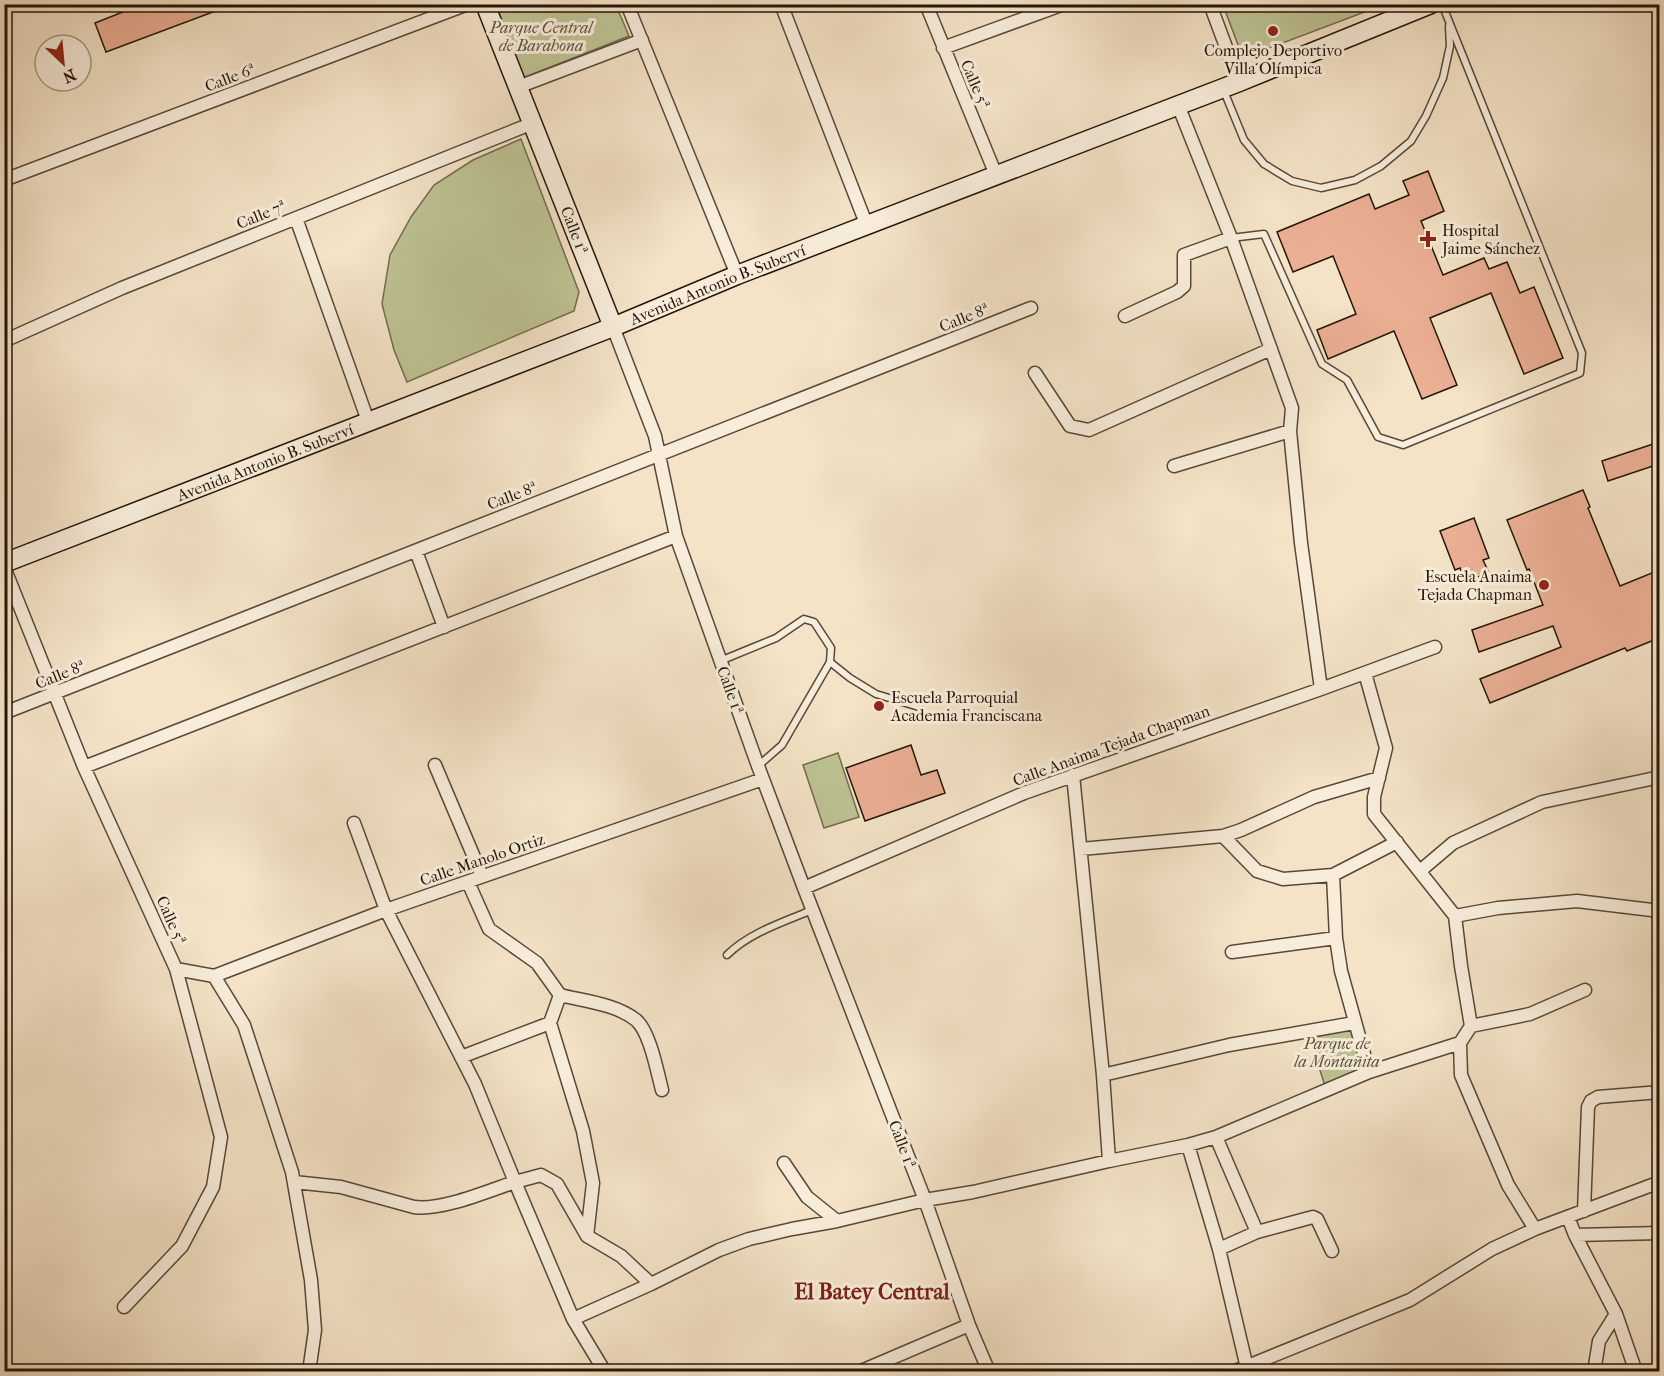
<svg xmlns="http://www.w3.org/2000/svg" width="1664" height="1376" font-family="'IM FELL French Canon',serif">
  <rect width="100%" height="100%" fill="#f4e3c7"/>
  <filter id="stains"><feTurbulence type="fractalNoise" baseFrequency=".00333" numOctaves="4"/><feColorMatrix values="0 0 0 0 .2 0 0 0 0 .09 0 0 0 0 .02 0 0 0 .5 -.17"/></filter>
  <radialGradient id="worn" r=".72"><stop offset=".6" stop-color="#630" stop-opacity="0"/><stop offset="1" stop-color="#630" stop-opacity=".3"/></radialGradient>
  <path fill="#bec394" stroke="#716c4e" stroke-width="1.5" d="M494 5H616L629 36 523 78Z
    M1223 5V4L1383 5 1243 58Z
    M521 139 579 292 574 311 407 382 394 350 382 304 390 255 411 217 434 185 473 160Z
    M838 753 859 817 824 828 803 765Z
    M1352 1028 1364 1069 1325 1086 1309 1036Z"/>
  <path fill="#ebaf94" stroke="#241508" stroke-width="1.5" d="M143 4H229V6L106 52 95 23Z
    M1428 171 1444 211 1421 221 1443 275 1484 258 1489 269 1507 262 1520 293 1534 287 1563 358 1524 374 1491 293 1430 318 1457 385 1422 399 1394 331 1328 359 1317 330 1356 314 1333 256 1293 272 1277 232 1369 194 1375 209 1409 195 1403 181Z
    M1659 442V464L1608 481 1602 461Z
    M1583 490 1590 507 1588 508 1620 586 1659 570V638L1627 651 1625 648 1490 703 1480 679 1561 647 1553 626 1479 652 1472 630 1543 605 1529 569 1527 570 1507 520Z
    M1474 518 1489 558 1483 560 1489 573 1465 582 1460 568 1455 570 1440 531Z
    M911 745 921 775 937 770 945 793 865 821 846 768Z"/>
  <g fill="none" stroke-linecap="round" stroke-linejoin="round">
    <defs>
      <path id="lane" d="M1224 91 1244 140 1264 164 1292 181 1321 188 1355 180 1381 166 1411 141 1426 116 1443 78 1450 46 1449 26
        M1231 238 1264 234 1322 364 1347 380 1378 437 1403 445 1580 373 1582 353 1442 4
        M720 661 776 638 804 619 814 622 831 648 830 662 850 678 876 694 919 707
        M758 766 782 745 830 662
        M727 955C749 933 783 922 812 910"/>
      <path id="street" d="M627 4 737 275
        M781 4 867 226
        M926 4 996 175
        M1210 4 1239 82
        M943 48 1064 4
        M518 87 642 40
        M1178 105 1231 238 1292 408 1290 431 1301 543 1321 689
        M4 180 468 4
        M296 218 368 421
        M1125 316 1177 292 1184 286V255L1231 238
        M613 327 655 436 676 536 758 766 804 888 925 1200 969 1325 989 1372
        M4 341 122 288 533 123
        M1035 373 1070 426 1089 430 1271 349
        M1174 466 1290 431
        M416 551 444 627
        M4 567 84 767 176 969 221 1137 213 1187 182 1246 124 1307
        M1365 673 1386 748 1374 797V814L1455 916 1461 966 1471 1026 1460 1043
        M4 713 1031 308
        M435 765 482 876
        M84 767 676 536
        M1073 775 1103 1075 1109 1161
        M1223 836 1257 871 1283 879 1333 875 1397 842
        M1081 849 1223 836 1241 830 1314 797 1379 778
        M1420 871 1453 843 1542 802 1660 777
        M1333 875 1336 938 1341 971 1369 1072
        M468 882 489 929 537 963 560 995C584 1001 616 1004 636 1020 650 1032 657 1071 662 1090
        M804 888 1024 793 1321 689 1435 647
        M1455 916 1498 908 1577 901 1660 911
        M1232 952 1336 938
        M176 969 214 976 244 1025 292 1172 311 1280 315 1330 309 1372
        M214 976 386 910 763 779
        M560 995 550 1023 583 1131 593 1183 587 1236
        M1471 1026 1530 1014 1585 990
        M461 1057 550 1023
        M1103 1075 1229 1045 1354 1023
        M1216 1137 1257 1232
        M1188 1145 1219 1249 1248 1372
        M784 1163 807 1197 837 1221
        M294 1182 341 1187 414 1207C441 1211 488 1191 515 1182L475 1084 386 910 354 823
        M1584 1211 1588 1107 1591 1101 1598 1097 1660 1092
        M1568 1217 1575 1235 1616 1314 1636 1372
        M1575 1235 1660 1233
        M1219 1249 1257 1232 1313 1217 1317 1219 1332 1251
        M573 1319 651 1284
        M605 1372 573 1319 515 1182 541 1175 557 1184 587 1236 621 1256 651 1284 719 1250 749 1239 792 1229 837 1221 925 1200 973 1192 1109 1161 1188 1145 1216 1137 1369 1072 1460 1043 1461 1075 1508 1185 1535 1229
        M859 1372 969 1325
        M1233 1372 1410 1300 1492 1249 1535 1229 1660 1182
        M1594 1372 1599 1341 1616 1314"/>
      <g id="secondary">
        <path d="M485 4 613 327"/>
        <path id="s1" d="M4 563 613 327 737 275 1239 82 1431 4"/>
      </g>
    </defs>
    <use href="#lane" stroke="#584838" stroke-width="9"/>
    <use href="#street" stroke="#584838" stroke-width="15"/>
    <use href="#secondary" stroke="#241508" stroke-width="21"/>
    <use href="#lane" stroke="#f8eddb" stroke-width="6"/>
    <use href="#street" stroke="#f8eddb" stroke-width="12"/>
    <use href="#secondary" stroke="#f8eddb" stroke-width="18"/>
  </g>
  <g fill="#8f2418" stroke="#f8eddb" stroke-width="2">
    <circle cx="1273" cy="31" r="6"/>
    <path d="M1425 230h6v6h6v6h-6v6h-6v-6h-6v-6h6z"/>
    <circle cx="1544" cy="585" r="6"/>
    <circle cx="879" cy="706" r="6"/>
  </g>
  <g text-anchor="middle" stroke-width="6" stroke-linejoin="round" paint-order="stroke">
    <g font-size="16" font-style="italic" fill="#5a5239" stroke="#f8eddb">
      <text x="541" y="33">Parque Central<tspan x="541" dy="18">de Barahona</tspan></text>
      <text x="1337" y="1049">Parque de<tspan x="1337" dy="18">la Montañita</tspan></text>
    </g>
    <g font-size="16" fill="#241508" stroke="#f8eddb" text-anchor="start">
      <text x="1273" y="56" text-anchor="middle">Complejo Deportivo<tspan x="1273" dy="18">Villa Olímpica</tspan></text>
      <text x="1442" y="236">Hospital<tspan x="1442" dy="18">Jaime Sánchez</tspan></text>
      <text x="1532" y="582" text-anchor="end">Escuela Anaima<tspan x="1532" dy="18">Tejada Chapman</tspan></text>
      <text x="891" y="703">Escuela Parroquial<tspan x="891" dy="18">Academia Franciscana</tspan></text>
    </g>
    <g font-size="16" fill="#241508" stroke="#f8eddb">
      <text transform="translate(230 77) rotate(-21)" y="6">Calle 6ª</text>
      <text transform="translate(976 84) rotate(67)" y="6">Calle 5ª</text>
      <text transform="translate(261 214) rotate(-22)" y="6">Calle 7ª</text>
      <text transform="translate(575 230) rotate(69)" y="6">Calle 1ª</text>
      <text dy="6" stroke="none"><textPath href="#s1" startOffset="766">Avenida Antonio B. Suberví</textPath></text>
      <text transform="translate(964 317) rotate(-22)" y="6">Calle 8ª</text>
      <text dy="6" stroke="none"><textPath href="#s1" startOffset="280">Avenida Antonio B. Suberví</textPath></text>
      <text transform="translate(512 495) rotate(-21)" y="6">Calle 8ª</text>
      <text transform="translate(60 674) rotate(-22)" y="6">Calle 8ª</text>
      <text transform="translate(731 690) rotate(70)" y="6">Calle 1ª</text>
      <text transform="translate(1111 745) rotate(-20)" y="6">Calle Anaima Tejada Chapman</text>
      <text transform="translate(482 859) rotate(-19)" y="6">Calle Manolo Ortiz</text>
      <text transform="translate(172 920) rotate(66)" y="6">Calle 5ª</text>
      <text transform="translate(903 1144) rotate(69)" y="6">Calle 1ª</text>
    </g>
    <g font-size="22" font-weight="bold" fill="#7a1f14" stroke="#f8eddb">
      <text x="872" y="1299">El Batey Central</text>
    </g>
  </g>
  <rect width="1664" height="1376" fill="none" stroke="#f4e3c7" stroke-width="24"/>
  <rect x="6" y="6" width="1652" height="1364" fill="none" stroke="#241508" stroke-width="3"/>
  <rect x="12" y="12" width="1640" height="1352" fill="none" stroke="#241508" stroke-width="1.5"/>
  <g transform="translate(63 63) rotate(154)"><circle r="28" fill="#f8eddb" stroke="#a39787" stroke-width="1.5"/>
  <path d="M0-4.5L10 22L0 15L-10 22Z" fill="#8f2418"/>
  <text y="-9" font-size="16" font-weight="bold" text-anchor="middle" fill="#241508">N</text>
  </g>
  <rect width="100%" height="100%" filter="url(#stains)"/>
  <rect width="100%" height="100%" fill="url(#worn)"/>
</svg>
